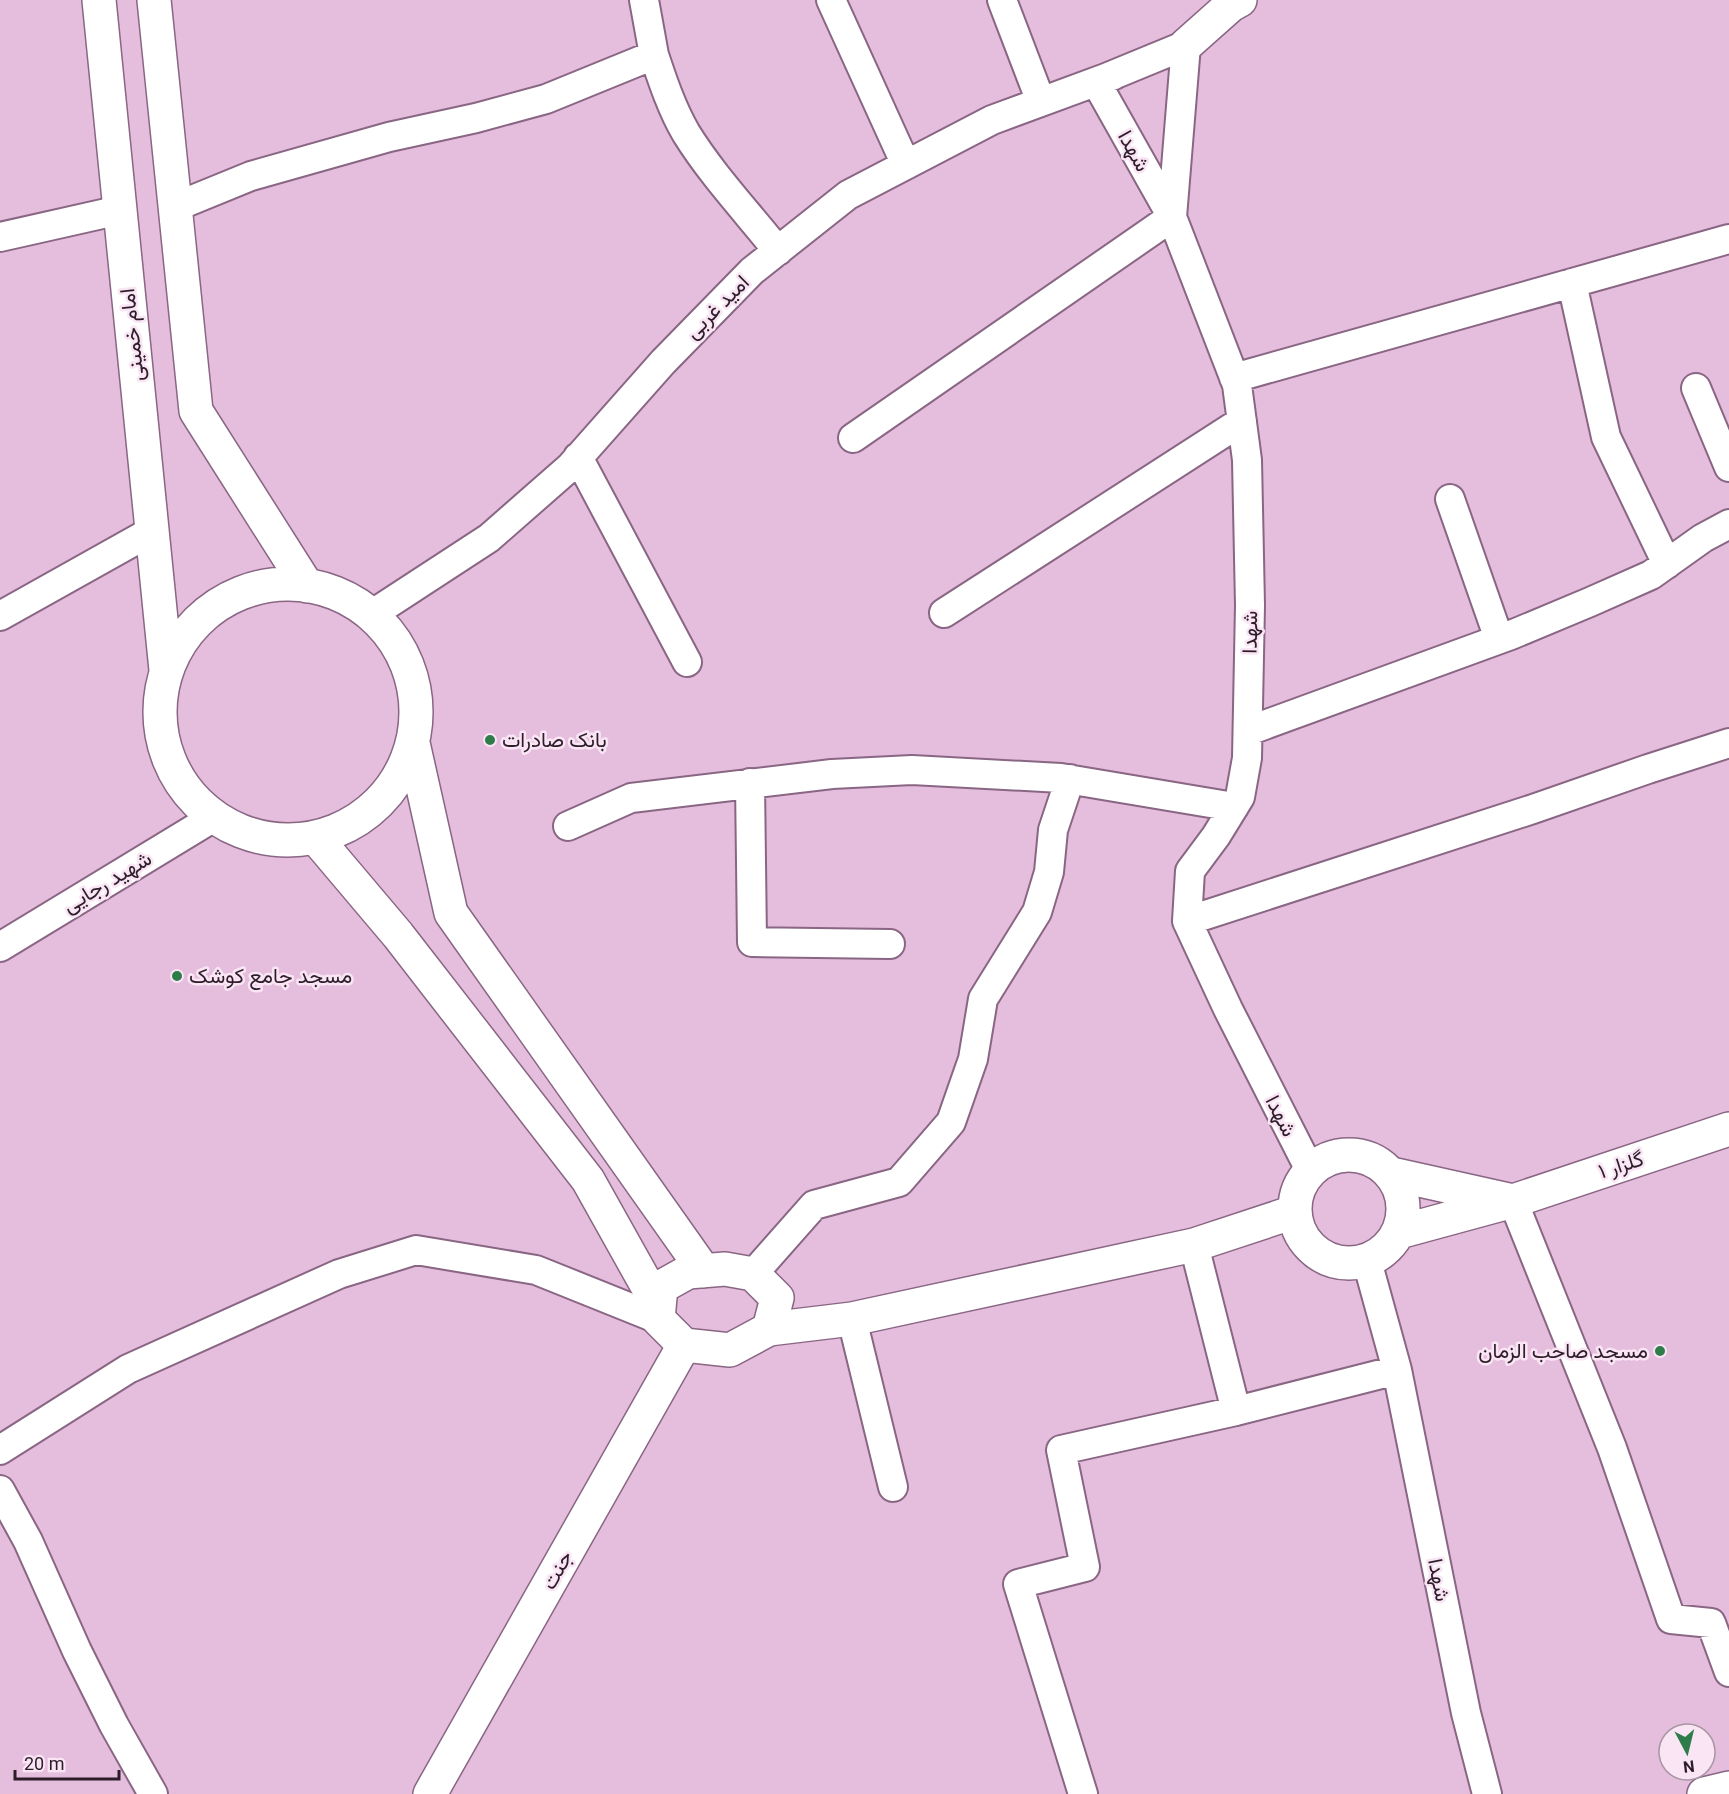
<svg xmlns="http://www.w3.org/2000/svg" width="1729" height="1794" font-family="Roboto,Vazirmatn,sans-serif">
  <rect width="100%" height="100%" fill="#e5bddd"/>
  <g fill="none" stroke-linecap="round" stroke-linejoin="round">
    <defs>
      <path id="minor" d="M644 0 654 55
        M831 0 906 165
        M1002 0 1041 102
        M175 207 251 176 389 137 476 118 546 99 654 55C663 82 672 109 686 133 712 175 747 212 778 251
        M1172 217 1186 45 1096 82 1172 217 1237 385 1247 460 1250 605 1247 758 1240 797 1216 836 1190 871 1187 921 1228 1009 1310 1170
        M0 237 120 210
        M1572 283 1606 437 1667 564
        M1234 378 1729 239
        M1696 388 1729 467
        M853 438 1172 217
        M578 457 687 662
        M1450 499 1499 639
        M944 613 1242 421
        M371 615 489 538 570 467 663 362 752 271 848 195 992 120 1114 75
        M0 616 152 531
        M1248 731 1511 635 1590 602 1651 575 1703 538 1729 524
        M750 783 752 942 890 944
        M568 826 631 798 832 774 912 770 1061 778 1234 807
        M1187 921 1533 809 1648 769 1729 743
        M0 947 214 817
        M1513 1201 1612 1448 1671 1619 1711 1623 1729 1672
        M1367 1261 1397 1370 1466 1713 1487 1794
        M753 1274 814 1205 899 1182 951 1122 973 1059 983 999 1037 912 1049 872 1053 830 1070 779
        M852 1319 893 1487
        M1236 1411 1397 1370
        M0 1450 128 1369 339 1274 416 1250 536 1270 658 1319
        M0 1490 28 1541 77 1651 114 1725 153 1794
        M1083 1794 1018 1584 1085 1567 1061 1450 1236 1411 1194 1245"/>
      <path id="tertiary" d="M1186 45 1231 5 1240 0
        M1295 1209a54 54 0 1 1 108 0a54 54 0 1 1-108 0Z
        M1392 1174 1509 1200
        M1399 1232 1513 1201 1729 1129
        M769 1329 852 1319 1194 1245 1294 1212
        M430 1794 684 1345
        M1704 1794 1729 1788"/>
      <path id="secondary" d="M99 0 166 670
        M154 0 196 411 307 586
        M160 712a128 128 0 1 1 256 0a128 128 0 1 1-256 0Z
        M413 743 451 913 704 1271
        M316 838 398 935 588 1180 659 1307
        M725 1269 753 1274 777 1298 769 1329 730 1350 684 1345 658 1319 661 1287 688 1272Z"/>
    </defs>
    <use href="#minor" stroke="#896683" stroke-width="32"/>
    <use href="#tertiary" stroke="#896683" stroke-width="36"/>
    <use href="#secondary" stroke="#896683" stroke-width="36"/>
    <use href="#minor" stroke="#fff" stroke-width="28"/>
    <use href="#tertiary" stroke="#fff" stroke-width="33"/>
    <use href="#secondary" stroke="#fff" stroke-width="33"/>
  </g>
  <g fill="#2f7c4b" stroke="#fae5f5" stroke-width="2">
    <circle cx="490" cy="740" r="6"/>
    <circle cx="177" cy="976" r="6"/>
    <circle cx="1660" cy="1351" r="6"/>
  </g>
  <g text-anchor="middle" stroke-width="5" stroke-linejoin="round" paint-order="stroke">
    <g font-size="21" fill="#2c1d29" stroke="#fae5f5">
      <text transform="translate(1134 151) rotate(61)" y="7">شهدا</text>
      <text transform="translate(717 307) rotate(-45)" y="7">امید غربی</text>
      <text transform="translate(132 335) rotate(-96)" y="7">امام خمینی</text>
      <text transform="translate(1250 632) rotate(-89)" y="7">شهدا</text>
      <text transform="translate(107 882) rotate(-31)" y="7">شهید رجایی</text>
      <text transform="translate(1281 1116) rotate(63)" y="7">شهدا</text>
      <text transform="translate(1621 1165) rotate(-18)" y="7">گلزار ۱</text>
      <text transform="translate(557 1570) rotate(-61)" y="7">جنت</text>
      <text transform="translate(1439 1580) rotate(79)" y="7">شهدا</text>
    </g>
    <g font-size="21" fill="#2c1d29" stroke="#fae5f5" text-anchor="start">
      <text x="502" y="747">بانک صادرات</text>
      <text x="189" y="983">مسجد جامع کوشک</text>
      <text x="1648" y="1358" text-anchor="end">مسجد صاحب الزمان</text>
    </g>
  </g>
  <g transform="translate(1687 1752) rotate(173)"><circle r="28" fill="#fae5f5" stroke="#a895a3" stroke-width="1.5"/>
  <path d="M0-4.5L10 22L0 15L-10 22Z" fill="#2f7c4b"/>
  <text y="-9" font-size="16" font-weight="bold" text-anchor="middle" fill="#2c1d29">N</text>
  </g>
  <path d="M15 1770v9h104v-9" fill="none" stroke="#2c1d29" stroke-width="3"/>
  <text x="24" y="1770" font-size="18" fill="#2c1d29" stroke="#fae5f5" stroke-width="4.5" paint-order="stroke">20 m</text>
</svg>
